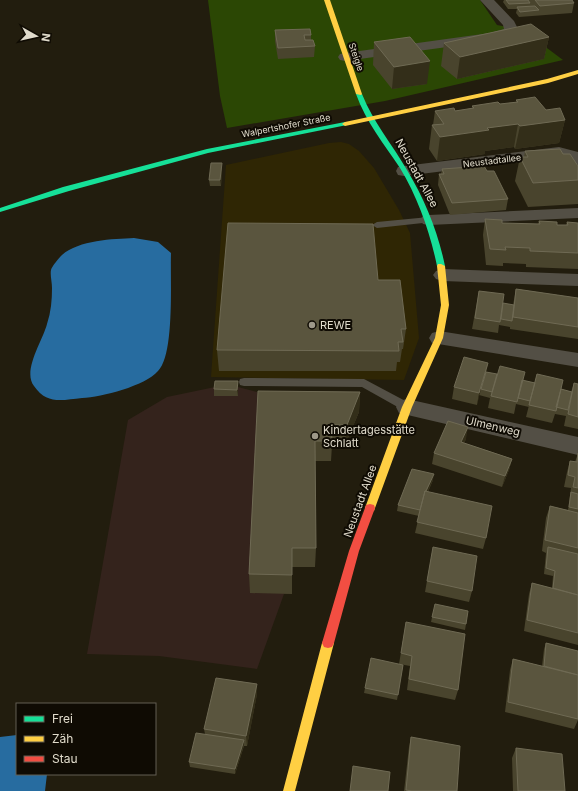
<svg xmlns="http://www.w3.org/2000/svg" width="578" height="791" font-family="Inter,sans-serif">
  <rect width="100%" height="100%" fill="#221d0e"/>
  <path fill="#2f2604" d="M341 142 349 144 359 151 374 168 399 210 410 233 419 338 404 380 211 377 226 165 329 143Z"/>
  <path fill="#34231c" d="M215 387H238L257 392 259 411 359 412 345 445H330L331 461H314L315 567H292V594H284L257 669 159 656 87 654 128 420 167 397Z"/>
  <path fill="#2b4704" d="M208 0H480L497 25 523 30 563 60 385 101 227 128 220 96Z"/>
  <path fill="#276ca0" d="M134 238 158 242 171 253C170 278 175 354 158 371 145 386 102 397 82 398 62 400 47 405 34 386 22 371 43 340 47 324 51 312 52 300 52 288 52 282 50 275 51 270 52 266 59 258 62 255 79 240 113 239 134 238Z
    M17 735V774H47L45 791H0V737Z"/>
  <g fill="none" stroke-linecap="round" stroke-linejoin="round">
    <path fill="#534f45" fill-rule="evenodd" d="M429 217 434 220 432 222 377 228 372 225 377 222Z
      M244 378 364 379 411 404 413 407 411 410H403L362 387 244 386 240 385 239 382 240 379Z"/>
    <path fill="#534f45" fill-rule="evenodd" d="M480 0H494L514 21 518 29 515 35 491 41 345 61 340 60 338 57 340 54 345 53 490 33 504 29 503 25Z
      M559 147 578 152V165C571 163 566 159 559 157L404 176 398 175 396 171 398 167 404 166Z
      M578 208V218L429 225 423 224 420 220 423 216 429 215Z
      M443 269 578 274V286L443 281 436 279 433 275 436 271Z
      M439 331 578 353V367L432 343 429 338 432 333Z
      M407 399 578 437V455L399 413 396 407 399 401Z"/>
    <path fill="#16e098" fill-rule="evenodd" d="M357 93 362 94C373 122 392 144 407 170 425 200 438 232 445 266L444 268H441L437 266C430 232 418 198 400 168 384 144 366 122 356 94Z
      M345 122 347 123V125L208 153 69 191 0 212V208L63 187 207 149Z"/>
    <path fill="#ffcf43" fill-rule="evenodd" d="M324 0H330L362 94 361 95 356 94Z
      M578 70V74L548 83 345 126 342 124 345 122 547 79Z
      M438 264H441L445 266 449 305 443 338 412 407 375 508 374 511 370 512 366 511 365 508 402 407 435 338 441 305 437 266Z
      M328 638 332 639 334 643 295 791H283L322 643 324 639Z"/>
    <path fill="#f24e42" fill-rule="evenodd" d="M370 504 374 505 375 508 359 551 334 643 332 647 328 648 324 647 322 643 349 551 365 508 366 505Z"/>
  </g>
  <path fill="#49442d" d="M504 0H528V1L529 0H530V3V0H572L574 3 572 13 519 17 516 13 517 9H508L503 2Z
    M275 30 311 35V40L315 46 314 57 278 59 275 41Z
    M549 37 544 59 457 79 441 66 444 43Z
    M374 42 427 84 392 89 373 65Z
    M516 100 546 110 565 120 559 143 515 149 514 147 485 151V154L437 161 429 149 432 125H433L435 111H455L472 108V106L500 104 516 102Z
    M525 151 563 154 578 166V204L528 207 515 181 520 157H524Z
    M222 169 221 186H210L209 180Z
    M442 169 487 171 508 199 506 210 450 215 438 185 439 174H441Z
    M485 219 502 223 538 224 539 221 557 225H566L567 222 578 223V269L526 267V264L503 263V266L486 265 483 235Z
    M378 280 406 329 403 349H402L400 362H397L396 371H219L217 350Z
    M516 289 578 298V339L510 329V327L499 325 498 333 472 329 479 291 503 303 513 305Z
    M488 363 486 372 535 383 529 407 516 404 514 414 488 408 490 398 479 395 477 405 452 399 454 387Z
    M537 374 561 389 571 392 574 383 578 384V429L564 426 566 416 555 414 552 423 526 417Z
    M238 387V396H214V389Z
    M258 391 360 392 359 412 345 445H332L331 461H315L316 548 315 567H292V594L250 593 249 574Z
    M466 439 464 443 512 459 509 470 502 487 432 464 434 453Z
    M578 453V645L524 631 529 594 532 583 552 588 553 576 544 574 546 553 542 551 546 518 550 506 568 510 571 488 564 487 567 472 570 461 575 462Z
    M433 480 428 492 486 538 483 549 415 533 419 516 397 511 398 505Z
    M433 547 472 591 469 602 425 592Z
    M435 604 466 624 465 630 431 622Z
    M406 622 458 690 455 700 407 690 410 666 399 664Z
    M546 643 578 651V720L574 729 505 712 510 670 513 659 542 666 544 649Z
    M403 665 397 700 364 693 365 688Z
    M257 684V694L247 746H244L235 774 190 767 189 762 205 734 204 729Z
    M411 737 457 791H404L409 747Z
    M516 748 565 791H513L512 758Z"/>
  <path fill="#332e19" d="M549 37 544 59 457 79 460 57Z
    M430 61 427 84 392 89 394 67Z
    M565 120 559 143 515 149 520 126Z
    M518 124 514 147 485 151V154L437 161 440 137 487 128Z
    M222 163V169L221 186 220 180Z
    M488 363 486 375 481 389 477 405 479 393Z
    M238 381V396L237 390Z
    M360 392 359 412 345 445 347 425Z
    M468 427 466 439 459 454 461 442Z
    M512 459 509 470 502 487 505 476Z
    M434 474 433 480 423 502 424 497Z
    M257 684V694L247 746 246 736Z
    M244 740V745L235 774V769Z"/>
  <path fill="#5a553e" stroke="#6f6a54" d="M506 0H528L530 3 509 4Z
    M535 0H572L574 3 540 6Z
    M535 6 539 10 520 12 517 7Z
    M531 24 549 37 460 57 444 43Z
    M310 29 311 35H304L305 40H313L315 46 278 48 275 30Z
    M410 37 430 61 394 67 374 42Z
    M535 97 546 110 560 108 565 120 520 126 518 124 487 128 489 130 440 137 432 125 444 124 435 111 454 108 455 111 474 108 472 106 498 102 500 104 518 102 516 100Z
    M560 149 563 154H570L578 166V180L533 183 520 157H528L525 151Z
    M211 163H222L220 180H209Z
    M484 166 487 171H494L508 199 452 203 439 174H444L442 169Z
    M485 219 502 220V223L540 224 539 221 557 222V225H568L567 222 578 223V253L530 251V248L505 247 506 250 490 249Z
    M228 223 373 224 378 280H400L406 329H401L403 342H398L399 351 217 350Z
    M516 289 578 298V327L513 317Z
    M479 291 504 294 500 322 475 318Z
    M503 303 514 305 512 321 501 319Z
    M464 357 488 363 479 393 454 387Z
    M500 366 525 372 517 402 491 396Z
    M486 372 497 374 492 392 481 389Z
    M537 374 563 380 556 411 529 405Z
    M522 380 535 383 530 401 518 398Z
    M215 381H238L237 390 214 389Z
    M574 383 578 384V417L568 414Z
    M561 389 572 392 568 410 556 407Z
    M258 391 360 392 347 425H331L332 441H315L316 548H292V575L249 574Z
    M448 421 468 427 461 442 512 459 505 476 434 453Z
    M578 453V488L573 487 575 477 568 475 570 461 577 462Z
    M412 469 434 474 426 491H425L420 510 398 505Z
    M425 491 492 506 486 538 417 522Z
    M571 492 578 494V509L569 507Z
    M550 506 578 513V548L545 540Z
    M433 547 477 556 472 591 427 581Z
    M548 547 578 554V595L553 588 555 571 546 568Z
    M532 583 578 595V633L527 620Z
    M435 604 468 611 466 624 432 617Z
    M406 622 465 634 458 690 409 679 412 656 401 653Z
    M546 643 578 651V675L544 666Z
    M371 658 403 665 398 695 365 688Z
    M513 659 578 675V719L508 702Z
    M216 678 257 684 246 736 204 729Z
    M196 733 244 740 235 769 189 762Z
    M411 737 460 746 457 791H412L406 790Z
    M516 748 562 754 565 791H518Z
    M353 766 390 772 388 791H350Z"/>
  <g fill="#9e9889" stroke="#0f0b03" stroke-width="1.5">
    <circle cx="312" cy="325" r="4"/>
    <circle cx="315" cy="436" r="4"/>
  </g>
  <g text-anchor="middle" stroke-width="4" stroke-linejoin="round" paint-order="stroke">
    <g font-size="9" fill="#e0dbcb" stroke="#0f0b03">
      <text transform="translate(356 57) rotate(71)" y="3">Steigle</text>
      <text transform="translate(286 126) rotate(-11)" y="3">Walpertshofer Straße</text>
      <text transform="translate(492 161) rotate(-7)" y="3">Neustadtallee</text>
    </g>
    <g font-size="11" fill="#e0dbcb" stroke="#0f0b03">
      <text transform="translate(417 173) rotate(61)" y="4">Neustadt Allee</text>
      <text transform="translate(493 426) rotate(13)" y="4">Ulmenweg</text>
      <text transform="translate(360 501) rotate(-70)" y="4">Neustadt Allee</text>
    </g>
    <g font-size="11" fill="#e0dbcb" stroke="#0f0b03" text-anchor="start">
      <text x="320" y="329">REWE</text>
      <text x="323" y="434">Kindertagesstätte<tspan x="323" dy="13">Schlatt</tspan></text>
    </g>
  </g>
  <rect x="16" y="703" width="140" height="72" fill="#0f0b03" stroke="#635e53"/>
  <rect x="24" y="716" width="20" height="6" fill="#16e098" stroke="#635e53"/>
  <text x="52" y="723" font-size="12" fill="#e0dbcb">Frei</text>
  <rect x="24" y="736" width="20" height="6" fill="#ffcf43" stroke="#635e53"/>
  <text x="52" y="743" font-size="12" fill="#e0dbcb">Zäh</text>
  <rect x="24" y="756" width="20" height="6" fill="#f24e42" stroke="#635e53"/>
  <text x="52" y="763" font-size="12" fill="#e0dbcb">Stau</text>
  <g transform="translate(36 36) rotate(98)" stroke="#0f0b03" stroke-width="3" paint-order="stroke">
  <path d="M0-3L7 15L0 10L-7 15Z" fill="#e0dbcb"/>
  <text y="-6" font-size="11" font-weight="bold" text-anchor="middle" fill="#e0dbcb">N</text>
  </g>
</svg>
